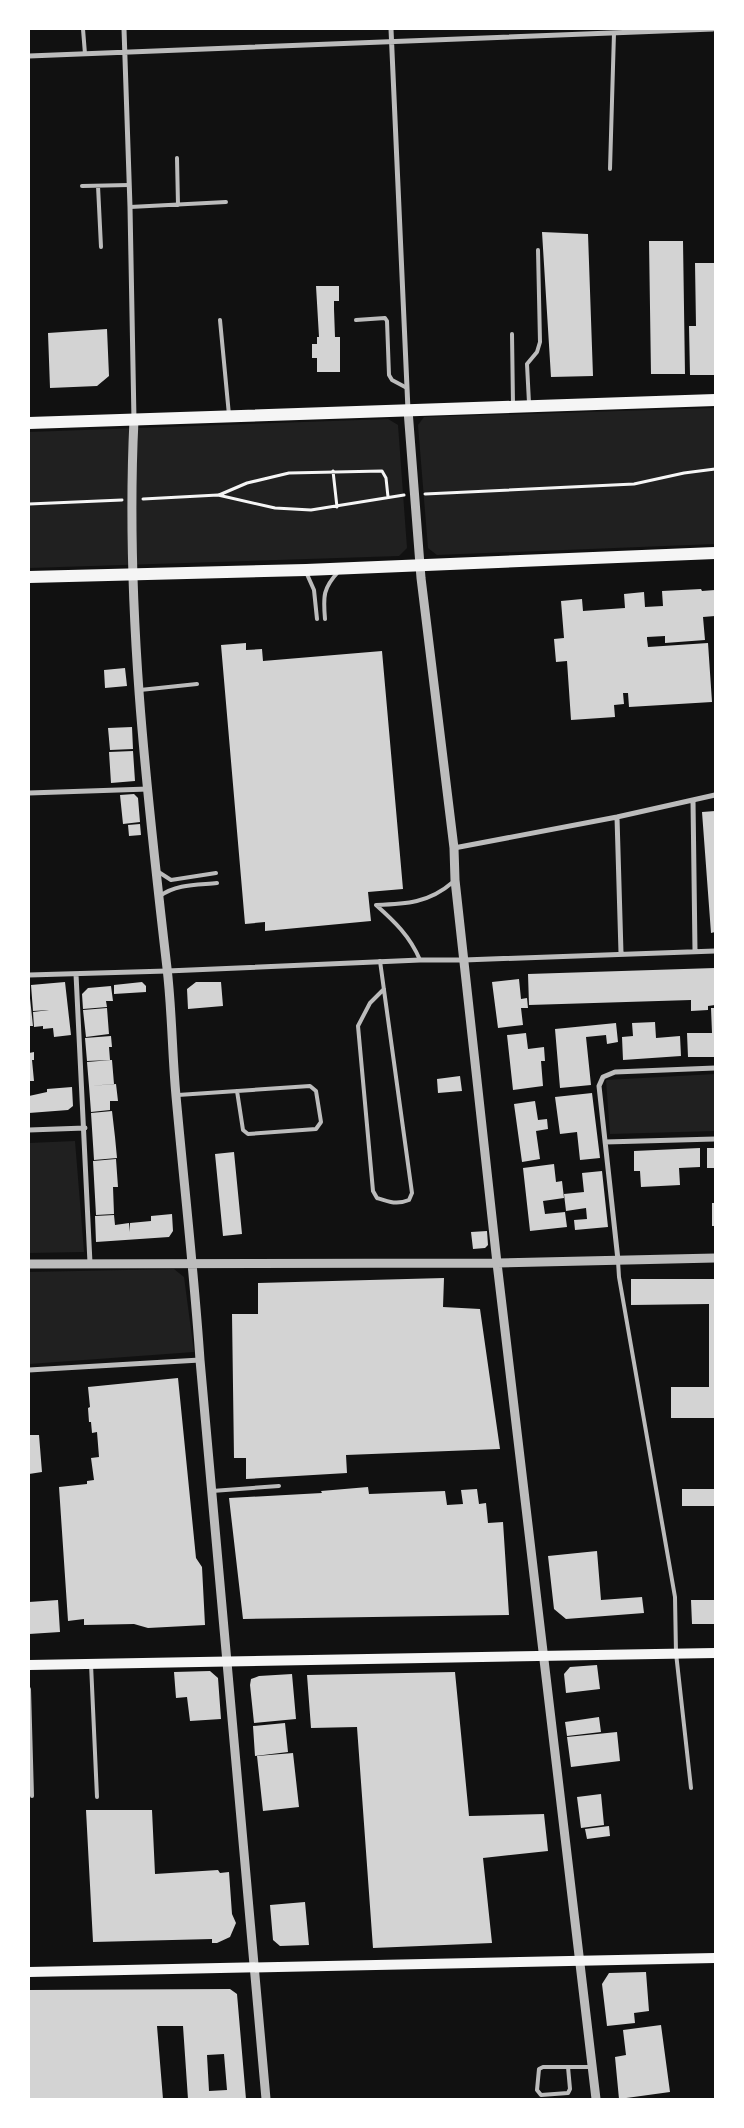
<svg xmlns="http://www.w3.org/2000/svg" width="744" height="2128" font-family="Rubik,sans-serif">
  <rect width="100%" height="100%" fill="#111"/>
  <path fill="#202020" d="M715 408V544L437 555 428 548 418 425 424 417Z
    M388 419 398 425 407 548 399 556 29 568V432Z
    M715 1074V1131L610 1134 606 1080Z
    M75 1141 84 1252 29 1253V1143Z
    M174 1269 184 1277 194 1352 29 1364V1272Z"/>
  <path fill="#d3d3d3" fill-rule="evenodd" d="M542 232 588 234 593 376 551 377Z
    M649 241H683L685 374H651Z
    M695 263H715V375H690L689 326H696Z
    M316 286H339V301H334V309L335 337H340V372H317V358H312V344H317V337H319Z
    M107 329 109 376 97 386 50 388 48 333Z
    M701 589 702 591 715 590V616L703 617 705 640 665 643V636L647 637V639L648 647 708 643 712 702 629 707 628 693H623L624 704 614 705 615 717 571 720 567 661 556 662 554 639 564 638 561 601 582 599 583 611 625 608 624 594 644 592 645 607 663 606 662 591Z
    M246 643V650L262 649 263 661 382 651 403 889 368 892 371 921 265 931V922L245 924 221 645Z
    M125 668 127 686 105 688 104 670Z
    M132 727 133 749 110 750 108 728Z
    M133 751 135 781 111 783 109 752Z
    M134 794 138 798 140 822 123 824 120 795Z
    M715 811V932L711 933 702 812Z
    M140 824 141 835 129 836 128 825Z
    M715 968V1005L708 1006V1010L691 1011V1000L529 1005 528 974Z
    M519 979 521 999 527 998 528 1008H521L523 1025 498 1028 492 982Z
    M65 982 71 1035 54 1037 53 1028 43 1029V1026L34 1027 33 1012 49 1010 33 1011 31 985Z
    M142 982 146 986V992L114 994V985Z
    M196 982H221L223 1006 188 1009 187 989Z
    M111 986 113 1001H106L107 1007 83 1009 82 994 88 988Z
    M29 989 33 1026H29Z
    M107 1008 109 1034 86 1037 83 1010Z
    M711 1008H715V1057H688L687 1033H712Z
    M655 1022 656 1038 680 1036 681 1056 623 1060 622 1037 633 1036 632 1023Z
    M616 1023 618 1042 607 1044 606 1035 586 1037 591 1085 560 1088 555 1029Z
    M526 1033 528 1049 544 1047 545 1061H541L543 1086 513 1090 507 1035Z
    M111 1036 112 1047H109L110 1060 87 1061 85 1038Z
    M34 1052V1060H32L34 1081H29V1053Z
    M111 1060H112L114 1084 89 1086 87 1062Z
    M460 1076 462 1091 438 1093 437 1079Z
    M116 1084 118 1101H110V1110L91 1112 89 1086Z
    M72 1087 73 1106 68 1110 29 1113V1096L47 1092V1089Z
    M592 1093 600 1158 580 1160 577 1132 560 1134 555 1097Z
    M535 1101 538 1120 547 1119 548 1129 536 1131 540 1159 522 1162 514 1104Z
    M112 1111 115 1137 103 1138 115 1137 117 1158 94 1160 91 1113Z
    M700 1148V1167L679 1168 680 1185 641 1187 640 1171H634V1151Z
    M707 1148H715V1168H707Z
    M234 1152 242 1234 223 1236 215 1154Z
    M116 1159 118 1187H113L114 1214 96 1215 93 1161Z
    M554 1164 556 1182 562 1181 564 1198 543 1201 545 1214 565 1212 567 1227 530 1231 523 1168Z
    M602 1171 608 1227 575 1230 574 1220 587 1219 586 1208 566 1211 564 1194 584 1192 582 1173Z
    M712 1203H715V1226H712Z
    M172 1214 173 1231 169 1237 96 1242 95 1216 114 1215 115 1225 129 1223 130 1232V1223L151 1221V1216Z
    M487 1231 488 1245 485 1248 473 1249 471 1232Z
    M444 1278 443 1307 480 1309 500 1449 346 1455 347 1473 246 1479V1458H234L232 1314H258V1283Z
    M631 1279H715V1418H671V1387H709V1304L631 1305Z
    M178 1378 196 1558 202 1567 205 1625 148 1628 134 1624 84 1625V1619L68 1621 59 1487 87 1484V1481L94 1480 91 1458 99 1457 97 1432 92 1433 91 1422H89L88 1408 90 1407 88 1387Z
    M29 1435H39L42 1472 29 1474Z
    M368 1487 369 1494 445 1491 447 1505 463 1504 461 1490 477 1489 479 1504 486 1503 488 1523 503 1522 509 1615 243 1619 229 1498 322 1493 321 1491Z
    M682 1489H715V1506H682Z
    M597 1551 601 1600 642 1597 644 1613 566 1619 554 1609 548 1556Z
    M58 1600 60 1632 29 1634V1602Z
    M691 1600H715V1624H692Z
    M597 1665 600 1689 566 1693 564 1674 570 1667Z
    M210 1671 218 1678 221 1719 190 1721 187 1697 176 1698 174 1672Z
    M455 1672 469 1816 544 1814 548 1851 483 1858 492 1943 373 1948 357 1727 311 1728 307 1675Z
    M292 1674 296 1719 254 1723 250 1685 251 1679 259 1676Z
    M599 1717 601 1732 567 1736 565 1722Z
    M285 1723 288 1752 255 1756 253 1726Z
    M617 1732 620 1761 571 1767 567 1737Z
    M293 1753 299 1807 263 1811 257 1756Z
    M601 1794 604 1825 581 1828 577 1797Z
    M86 1810H152L155 1874 218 1870 220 1873 229 1872 232 1914 236 1923 230 1937 217 1943H212V1939L93 1942Z
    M609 1826 610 1836 587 1839 585 1829Z
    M305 1902 309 1945 280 1946 273 1940 270 1905Z
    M646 1972 649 2011 634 2013 635 2023 607 2026 602 1984 609 1973Z
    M230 1989 237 1994 246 2099H188L183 2026H157L163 2099H29V1990ZM224 2054 227 2090 209 2091 207 2055Z
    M661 2025 670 2092 619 2099 615 2057 626 2055 623 2030Z"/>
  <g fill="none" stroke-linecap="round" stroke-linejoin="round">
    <path stroke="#f5f5f5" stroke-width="3" d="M333 471 337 507
      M425 494 634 484 684 473 715 469
      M219 495 247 483 289 473 382 471 386 478 388 497
      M143 499 218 495 275 508 311 510 404 495
      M29 504 122 500"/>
    <path stroke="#bcbcbc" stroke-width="4" d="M83 29 85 54
      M177 158 178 205
      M610 169 614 33
      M82 186 129 185
      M98 186 101 247
      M130 207 226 202
      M220 320 229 415
      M356 320 385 318 387 321 389 375 392 380 407 388
      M512 334 513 404
      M529 403 527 364 537 352 540 342 538 250
      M306 572 314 590 317 619
      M325 619C323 596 323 588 339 571
      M140 690 197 684
      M157 871 171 880 216 873
      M160 896C176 884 197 885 217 883
      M376 905C406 904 429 903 453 882
      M376 905C394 921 410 936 420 960
      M380 961 412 1193 409 1200C397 1205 389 1202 377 1198L373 1191 358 1026 370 1003 384 989
      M178 1095 310 1086 316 1091 321 1122 316 1129 248 1134 243 1130 237 1091
      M618 1261 619 1277 675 1597 676 1653 691 1788
      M212 1491 279 1486
      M91 1664 97 1797
      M29 1689 32 1796
      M568 2067 570 2089 568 2093 541 2095 537 2090 539 2069 543 2067H592"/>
    <path stroke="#bcbcbc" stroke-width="5" d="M124 29 130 207 134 420
      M391 29 408 410
      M29 56 713 29
      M29 793 148 789
      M693 800 695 951
      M617 817 621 953
      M454 848 617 817 715 795
      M76 974 90 1263
      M29 975 167 971 420 960H464L715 951
      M29 1130 85 1128
      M605 1142 715 1139
      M618 1260 599 1086 603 1077 615 1072 715 1068
      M29 1370 200 1360"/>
    <path stroke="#bcbcbc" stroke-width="9" d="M408 410 421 578 454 848 455 880 497 1263 596 2099
      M134 420C125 603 146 787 167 968 172 1010 172 1053 176 1096 184 1184 194 1272 200 1360L266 2099
      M29 1264 497 1263 715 1258"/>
    <path stroke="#f5f5f5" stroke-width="10" d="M29 1665 715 1653
      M29 1972 715 1958"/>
    <path stroke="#f5f5f5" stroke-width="12" d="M29 423 715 400
      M29 577 306 570 715 553"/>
  </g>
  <rect width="744" height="2128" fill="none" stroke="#ffffff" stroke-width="60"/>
</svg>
